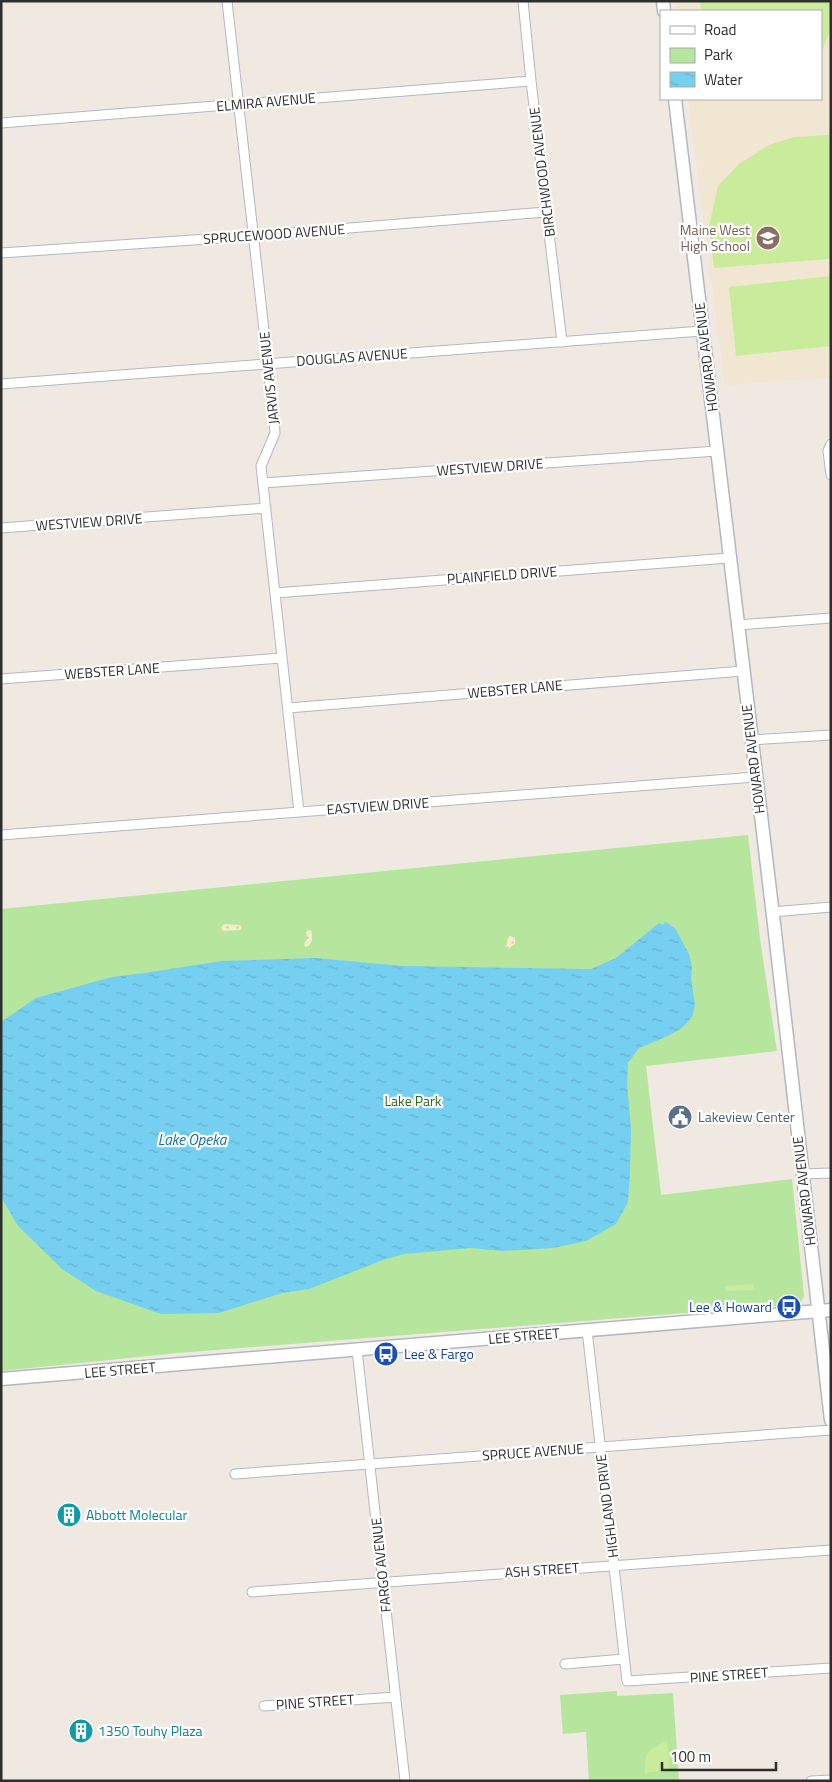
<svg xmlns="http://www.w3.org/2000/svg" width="832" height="1782" font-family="'Titillium Web',sans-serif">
  <defs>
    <pattern id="sand-dots" width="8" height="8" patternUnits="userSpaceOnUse" patternTransform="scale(1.25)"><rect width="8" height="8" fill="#f3ecc5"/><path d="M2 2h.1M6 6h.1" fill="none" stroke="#d1cbaa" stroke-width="1.8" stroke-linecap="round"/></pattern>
    <pattern id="water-ripples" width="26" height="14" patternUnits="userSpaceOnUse" patternTransform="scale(1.25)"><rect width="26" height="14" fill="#75cff0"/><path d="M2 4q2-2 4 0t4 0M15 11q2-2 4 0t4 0" fill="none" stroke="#66b2ce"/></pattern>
  </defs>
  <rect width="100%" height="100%" fill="#efe9e1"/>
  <path fill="#f0e6d1" d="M675 1H831V377L725 385 688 99H821V11H676Z"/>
  <path fill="#b6e59e" d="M748 835 760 939 777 1051 646 1066 661 1195 792 1179 804 1296 800 1304 178 1353 1 1371V909Z
    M617 1691V1696L673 1693 679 1781H589L586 1732 563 1734 560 1695Z"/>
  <path fill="url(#sand-dots)" d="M224 924 240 925 242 927 240 930 223 931 221 927Z
    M308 930 312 931V940L309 946 305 947 304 944 307 939 306 932Z
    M510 936 515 938V944L508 949 506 947 508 937Z"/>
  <path fill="#c9ec9a" d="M700 1H831L829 33 821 54V11H701Z
    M829 135 831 159V257L828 259 714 268 709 227 718 186 739 164 769 145 795 137Z
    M831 276V346L736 356 729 287Z
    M753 1284 754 1290 725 1291V1286Z
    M667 1741 670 1767 667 1770 645 1773C644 1752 648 1749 667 1741Z"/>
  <path fill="url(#water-ripples)" d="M665 922 675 928 689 954 692 967 691 978 695 1005 692 1017 682 1028 668 1036 639 1048 628 1063 627 1084 631 1128 630 1172 628 1202 616 1224 586 1241 553 1248 503 1251 470 1248 404 1254 383 1260 309 1289 282 1293 219 1313 161 1314 96 1291 62 1269 18 1226 1 1197V1022L36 998 112 977 145 973 221 961 316 958 403 966 591 969 616 958 659 923 663 925Z"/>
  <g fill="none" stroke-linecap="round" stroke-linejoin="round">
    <defs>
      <path id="street" d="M227 1 274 419 275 433 261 466 299 812
        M523 1 531 81 562 342
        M1 123 531 81
        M1 253 252 236 546 212
        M1 384 702 331
        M831 444 828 451 831 475
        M263 483 717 451
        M1 528 266 508
        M275 593 729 558
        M737 625 831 618
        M1 679 282 658
        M288 708 743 671
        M751 740 831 735
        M1 835 755 777
        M772 912 831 907
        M802 1174 831 1173
        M587 1330 627 1681 831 1668
        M357 1350 405 1781
        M235 1474 831 1430
        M252 1592 831 1550
        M565 1664 624 1659
        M264 1706 396 1697
        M811 1781 831 1780"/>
      <path id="secondary" d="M663 1 664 11
        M675 99 774 924 831 1420
        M1 1379 831 1310"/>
    </defs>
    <use href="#street" stroke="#b4b7c1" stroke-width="11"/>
    <use href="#secondary" stroke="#b4b7c1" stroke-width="15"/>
    <use href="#street" stroke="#fff" stroke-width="9"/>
    <use href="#secondary" stroke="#fff" stroke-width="12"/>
  </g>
  <defs>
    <symbol id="school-disc" viewBox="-11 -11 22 22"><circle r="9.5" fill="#8d6e63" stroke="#fff"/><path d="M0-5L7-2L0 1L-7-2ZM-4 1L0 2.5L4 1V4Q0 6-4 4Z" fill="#fff"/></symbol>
    <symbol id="civic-disc" viewBox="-11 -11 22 22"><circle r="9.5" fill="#5c6f8a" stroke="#fff"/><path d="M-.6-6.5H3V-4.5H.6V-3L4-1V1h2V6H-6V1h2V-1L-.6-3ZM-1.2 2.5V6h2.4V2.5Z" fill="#fff"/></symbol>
    <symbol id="bus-disc" viewBox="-11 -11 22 22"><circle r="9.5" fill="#1a4fb4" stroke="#fff"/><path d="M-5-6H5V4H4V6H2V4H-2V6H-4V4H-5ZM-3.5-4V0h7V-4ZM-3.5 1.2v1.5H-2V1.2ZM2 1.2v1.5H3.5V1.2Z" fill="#fff"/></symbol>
    <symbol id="building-disc" viewBox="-11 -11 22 22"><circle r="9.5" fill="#0f9aa8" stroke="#fff"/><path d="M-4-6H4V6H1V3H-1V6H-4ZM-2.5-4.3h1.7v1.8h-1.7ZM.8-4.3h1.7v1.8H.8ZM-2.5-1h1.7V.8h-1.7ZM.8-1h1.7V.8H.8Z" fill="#fff"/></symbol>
  </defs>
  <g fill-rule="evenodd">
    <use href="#school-disc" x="754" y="224" width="28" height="28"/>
    <use href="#civic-disc" x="666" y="1103" width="28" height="28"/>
    <use href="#bus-disc" x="775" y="1293" width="28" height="28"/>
    <use href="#bus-disc" x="372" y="1340" width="28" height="28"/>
    <use href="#building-disc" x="55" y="1501" width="28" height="28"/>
    <use href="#building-disc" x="67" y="1717" width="28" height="28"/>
  </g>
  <g text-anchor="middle" stroke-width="4.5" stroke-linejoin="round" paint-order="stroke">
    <g font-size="14" fill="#2e2e2e" stroke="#fff">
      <text transform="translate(266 102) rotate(-5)" y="5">ELMIRA AVENUE</text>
      <text transform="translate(542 172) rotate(-97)" y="5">BIRCHWOOD AVENUE</text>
      <text transform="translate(274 234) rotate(-4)" y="5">SPRUCEWOOD AVENUE</text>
      <text transform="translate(352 357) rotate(-4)" y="5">DOUGLAS AVENUE</text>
      <text transform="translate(706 357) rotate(-97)" y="5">HOWARD AVENUE</text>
      <text transform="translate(269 378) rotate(-96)" y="5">JARVIS AVENUE</text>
      <text transform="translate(490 467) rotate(-4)" y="5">WESTVIEW DRIVE</text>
      <text transform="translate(89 522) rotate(-4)" y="5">WESTVIEW DRIVE</text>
      <text transform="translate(502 575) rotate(-4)" y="5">PLAINFIELD DRIVE</text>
      <text transform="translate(112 671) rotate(-4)" y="5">WEBSTER LANE</text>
      <text transform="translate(515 689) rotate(-5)" y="5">WEBSTER LANE</text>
      <text transform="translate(753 759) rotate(-97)" y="5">HOWARD AVENUE</text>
      <text transform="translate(378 806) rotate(-4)" y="5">EASTVIEW DRIVE</text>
      <text transform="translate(804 1191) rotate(-97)" y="5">HOWARD AVENUE</text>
      <text transform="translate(524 1336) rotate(-5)" y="5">LEE STREET</text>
      <text transform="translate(120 1370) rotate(-5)" y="5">LEE STREET</text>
      <text transform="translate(533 1452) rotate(-4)" y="5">SPRUCE AVENUE</text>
      <text transform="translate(607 1506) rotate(-97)" y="5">HIGHLAND DRIVE</text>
      <text transform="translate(381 1565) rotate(-96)" y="5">FARGO AVENUE</text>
      <text transform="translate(542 1570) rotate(-4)" y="5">ASH STREET</text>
      <text transform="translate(729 1675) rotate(-4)" y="5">PINE STREET</text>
      <text transform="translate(315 1702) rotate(-4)" y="5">PINE STREET</text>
    </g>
    <g font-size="14" fill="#785e54" stroke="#fff" text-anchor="end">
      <text x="750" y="235">Maine West<tspan x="750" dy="16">High School</tspan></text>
    </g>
    <g font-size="14" fill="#2c6e1b" stroke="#fff">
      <text x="413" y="1106">Lake Park</text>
    </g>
    <g font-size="14" fill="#4e5e75" stroke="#fff" text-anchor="start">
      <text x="698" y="1122">Lakeview Center</text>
    </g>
    <g font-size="14" fill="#164399" stroke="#fff" text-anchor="end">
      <text x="772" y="1312">Lee &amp; Howard</text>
      <text x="404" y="1359" text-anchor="start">Lee &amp; Fargo</text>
    </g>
    <g font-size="14" fill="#0d838f" stroke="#fff" text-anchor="start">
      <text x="86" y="1520">Abbott Molecular</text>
      <text x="98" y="1736">1350 Touhy Plaza</text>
    </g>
    <g font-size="15" font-style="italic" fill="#0d6fa3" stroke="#fff">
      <text x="192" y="1145">Lake Opeka</text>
    </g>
  </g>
  <rect width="832" height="1782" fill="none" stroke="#2e2e2e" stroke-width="5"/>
  <rect x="660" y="10" width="162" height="90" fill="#ffffff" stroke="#ababab"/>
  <rect x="670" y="26" width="25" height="8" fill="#ffffff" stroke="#ababab"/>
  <text x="704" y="35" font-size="15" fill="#2e2e2e">Road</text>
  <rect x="670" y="48" width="25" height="15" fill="#b6e59e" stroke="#ababab"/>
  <text x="704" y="60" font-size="15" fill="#2e2e2e">Park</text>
  <rect x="670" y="72" width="25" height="15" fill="url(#water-ripples)" stroke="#ababab"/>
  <text x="704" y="85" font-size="15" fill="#2e2e2e">Water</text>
  <path d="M662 1762v8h114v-8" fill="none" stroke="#2e2e2e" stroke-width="2.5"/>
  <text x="670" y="1762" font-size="15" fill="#2e2e2e" stroke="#ffffff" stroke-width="4" paint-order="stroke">100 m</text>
</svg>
